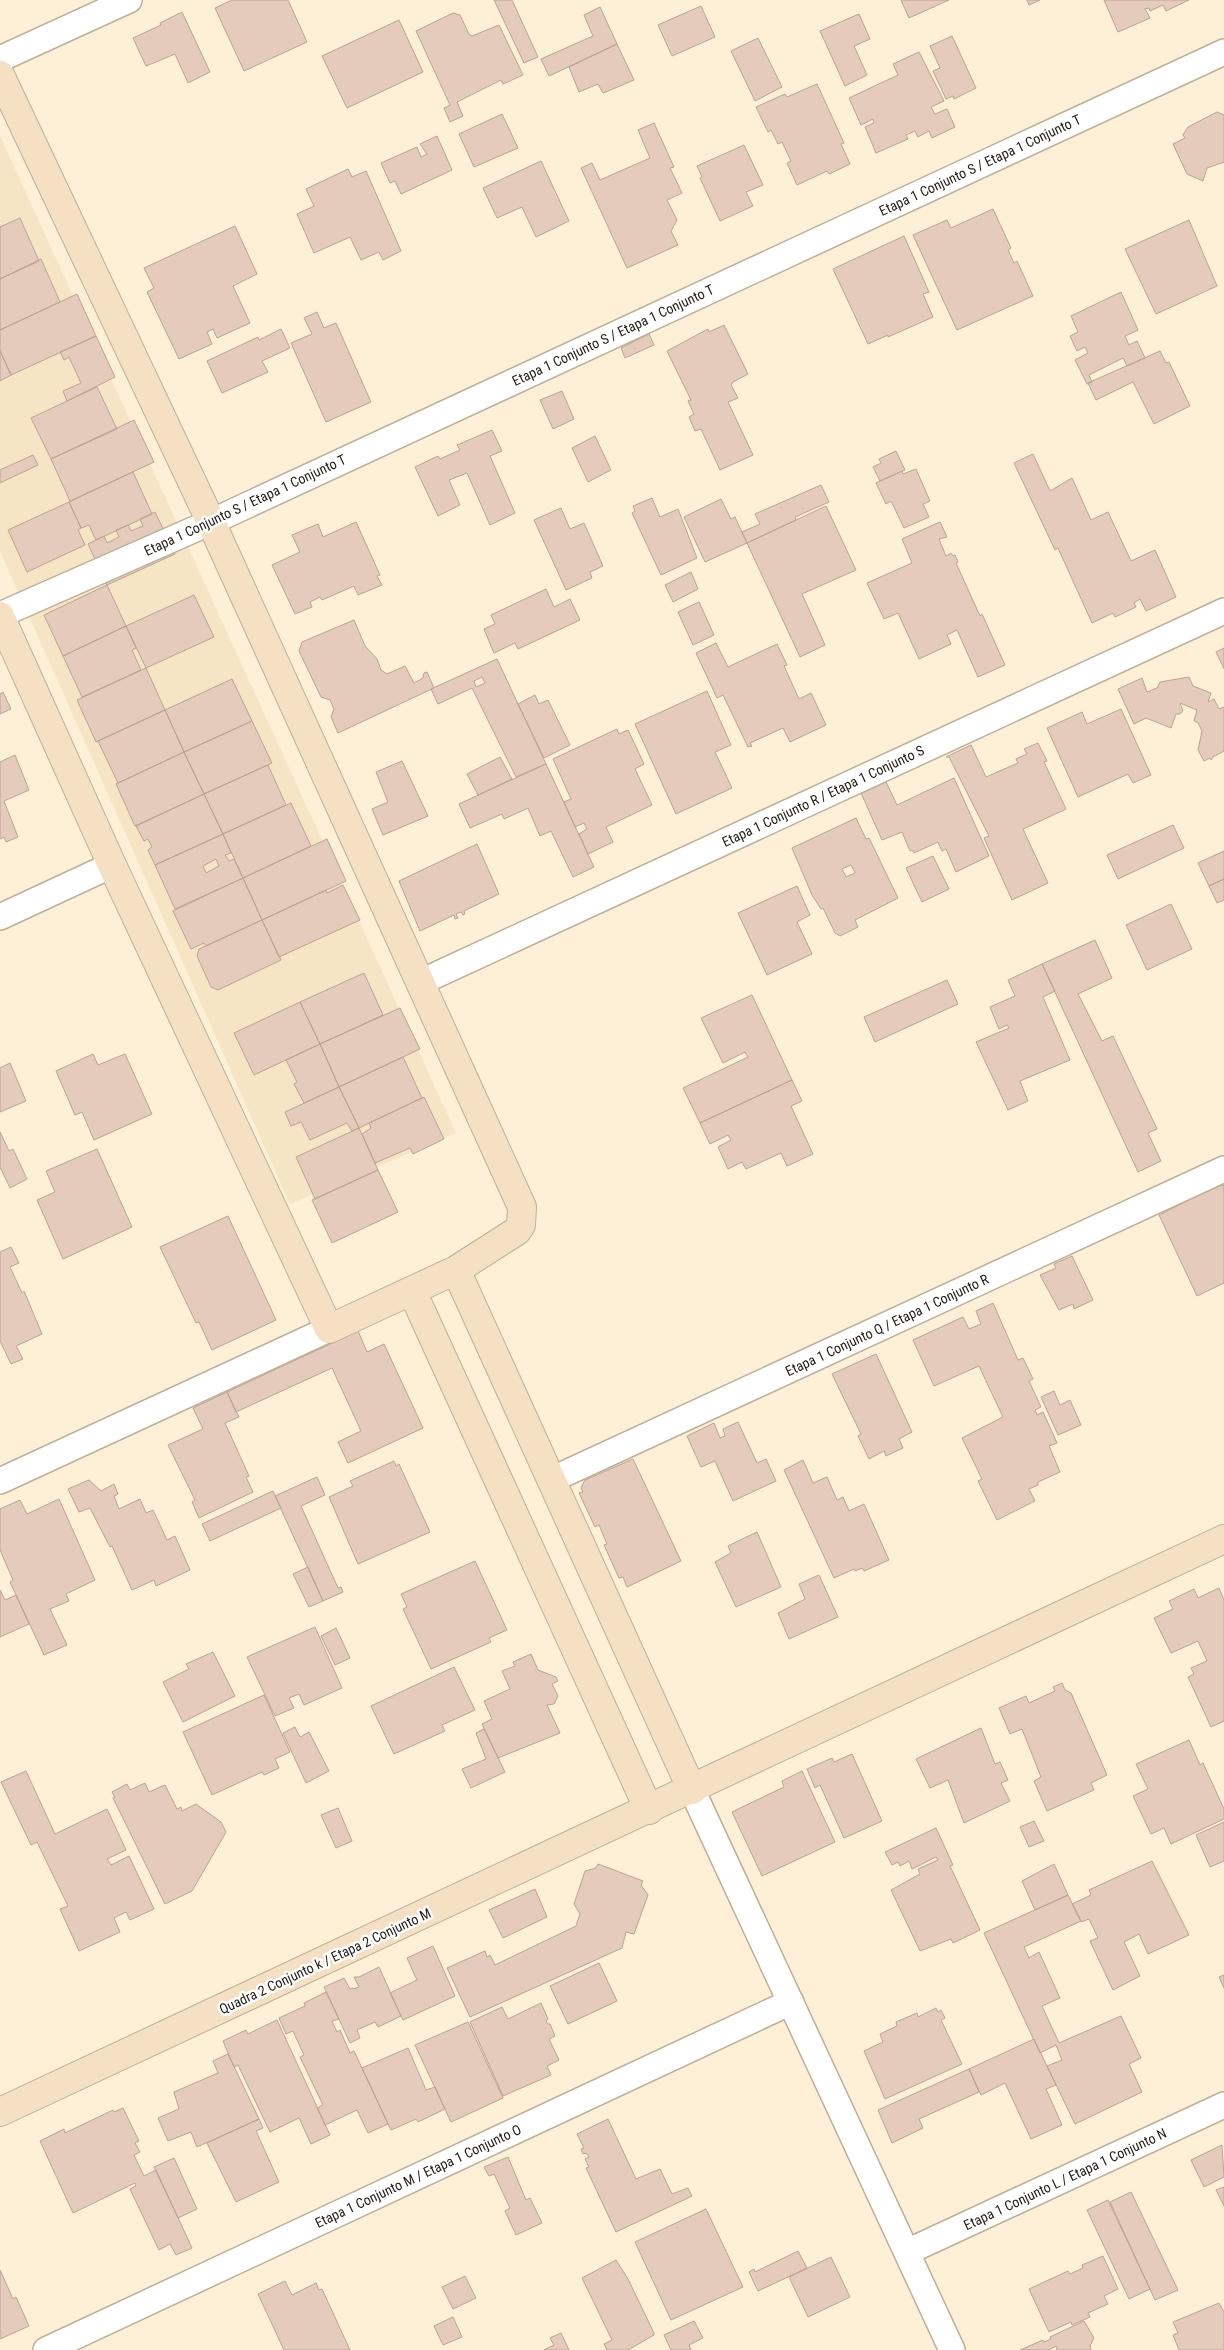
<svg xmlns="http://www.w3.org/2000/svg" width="1224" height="2350" font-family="'Roboto Condensed',sans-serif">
  <rect width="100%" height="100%" fill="#fdf0d6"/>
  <path fill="#f5e5c4" d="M0 136 456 1133 290 1204 0 551Z"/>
  <path fill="#e5cbbb" stroke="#bba293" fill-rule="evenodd" d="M232 0H288L307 42 244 71 215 8Z
    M494 0H512L538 57 524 63Z
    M901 0H949L909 18Z
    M1027 0H1040L1029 5Z
    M1104 0H1189L1166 11 1163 5 1150 11 1149 8 1145 9 1150 18 1118 32Z
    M701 6 715 37 672 56 658 25Z
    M600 7 617 44 549 76 541 59 593 36 584 15Z
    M182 12 210 72 188 83 175 54 146 66 133 38 161 25 160 23Z
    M453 13 460 15 469 34 472 36 499 25 523 75 503 84 501 80 457 102 463 116 450 122 444 108 450 105 416 31Z
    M859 14 870 39 854 46 867 75 845 86 820 31Z
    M399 20 423 72 347 108 322 56Z
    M952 36 976 88 954 99 953 96 946 99 933 71 940 68 930 46Z
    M758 38 782 87 755 101 731 51Z
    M617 44 634 80 603 93 598 84 579 92 569 67Z
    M919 52 944 101 931 107 935 114 947 109 955 127 932 138 929 131 918 137 915 131 906 135 908 139 876 153 865 127 874 123 873 119 861 125 849 98 898 75 893 64Z
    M817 84 844 143 841 144 850 164 829 174 827 171 797 185 787 163 791 161 782 142 778 144 771 130 768 132 756 107 785 94 787 97Z
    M1217 112 1224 115V162L1207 168 1203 181 1187 174 1173 144 1185 138 1183 135 1188 127Z
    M502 114 518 148 474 167 459 134Z
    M654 123 674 167 670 168 682 193 667 200 677 220 671 231 678 245 627 268 581 168 592 163 600 180 650 158 638 130Z
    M437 136 452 170 401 194 395 181 390 183 381 163 417 147 421 157 427 154 420 144Z
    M744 145 763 185 746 192 753 206 720 221 700 178 702 177 697 166Z
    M541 161 569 221 536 237 522 207 497 218 483 188Z
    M348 169 352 177 366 171 401 251 383 260 379 252 361 260 350 237 314 253 297 214 314 206 306 189Z
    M993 209 1011 248 1008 250 1014 263 1017 261 1033 296 957 330 913 235 947 220 951 228Z
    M20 218 39 261 0 279V227Z
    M1189 220 1217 286 1156 314 1125 249Z
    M235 226 257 274 233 286 250 323 217 338 213 329 207 332 212 344 179 359 147 292 154 288 144 268Z
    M904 236 929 292 923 294 933 317 888 337V335L868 344 833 269Z
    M41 259 60 302 0 330V279Z
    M1121 292 1138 330 1125 336 1129 345 1137 341 1145 358 1127 366 1123 358 1089 375 1092 382 1087 384 1075 360 1088 353 1085 347 1077 351 1070 336 1078 332 1071 316Z
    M77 294 96 336 11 375 0 351V330Z
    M317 312 324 328 336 323 371 402 326 422 291 343 312 334 304 318Z
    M724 325 748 374 733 382 731 385 738 398 728 402 753 455 720 470 701 429 695 431 689 417 694 414 688 401 691 400 667 351 708 329 709 332Z
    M281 329 290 348 262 361 268 372 222 393 207 361 258 337 259 340Z
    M649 334 654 345 625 358 621 348Z
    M96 336 115 377 67 401 63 391 81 383 69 357 64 360 60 352Z
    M0 351 11 375 0 381Z
    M1160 351 1166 363 1169 362 1190 406 1154 424 1133 382 1096 400 1088 383Z
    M97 387 117 429 51 459 31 418Z
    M562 391 574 419 553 429 540 400Z
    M134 420 154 462 70 501 51 459Z
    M492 430 502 451 490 456 515 513 490 525 467 473 449 480 460 505 438 516 415 467 438 456 440 459 460 450 457 445Z
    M595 436 611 470 588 482 572 448Z
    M896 451 905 470 880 481 873 467 881 463 879 459Z
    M1033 454 1050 491 1072 478 1091 520 1108 512 1131 561 1155 550 1176 597 1146 611 1140 599 1134 603 1136 607 1115 617 1113 613 1092 623 1058 548 1055 550 1014 463Z
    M33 455 38 465 0 483V470Z
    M916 469 930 501 923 504 929 517 904 528 891 501 886 504 876 483 902 471 903 474Z
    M133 472 152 514 96 540 89 525 81 528 69 502Z
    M821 485 829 502 795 517 796 520 747 543 742 532 760 524 755 514Z
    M652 498 660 517 678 509 697 558 661 575 632 513 635 511 633 506Z
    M721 499 731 519 735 517 747 543 705 562 684 517Z
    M69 502 81 528 78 530 85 545 27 572 8 530Z
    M826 506 856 570 802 594 825 645 800 657 747 543Z
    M561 508 570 529 584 523 603 566 590 572 592 578 566 590 534 520Z
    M155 512 175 554 107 585 88 544 104 536 107 543 119 537 116 530 128 525 131 531 143 526 140 519Z
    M356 522 380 575 377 576 382 585 358 595 354 586 322 600 320 597 310 602 312 607 295 614 272 565 300 552 292 535 318 524 323 537Z
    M940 522 947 537 939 539 946 556 951 553 953 556 955 555 958 562 956 563 980 616 982 614 1005 665 978 677 957 630 947 635 951 644 919 659 898 613 884 619 867 583 912 563 902 539Z
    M691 572 698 589 673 602 665 585Z
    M107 585 126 626 63 656 44 615Z
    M546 589 554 607 570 599 580 620 518 649 515 643 494 653 484 629 495 624 491 615Z
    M194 595 214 637 146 668 126 626Z
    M699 602 714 635 693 645 678 612Z
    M354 620 365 646 377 659 381 670 387 674 405 666 414 683 423 678 424 673 427 672 434 688 338 733 331 717 334 709 330 700 321 697 299 651 302 642Z
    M126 626 136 648 132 650 141 670 82 697 63 656Z
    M716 643 728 667 777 644 787 665 784 666 799 699 811 693 826 725 790 742 783 728 750 743 752 746 748 747 723 695 717 698 696 653Z
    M1224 648V669L1216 652Z
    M497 659 546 764 516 777 472 688 438 704 431 689ZM482 677 485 683 476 687 474 681Z
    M146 668 165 710 96 742 77 700Z
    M1189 677 1193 686 1211 693 1208 702 1214 699 1219 709 1224 707V751L1213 757 1211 760 1210 758 1204 761 1198 750 1202 731 1198 723 1194 721 1197 710 1180 703 1183 711 1180 714H1176L1171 728 1146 718 1134 724 1118 689 1142 678 1147 692 1157 688 1160 682Z
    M232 679 252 721 184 752 165 710Z
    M707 691 731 745 715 752 732 788 676 814 635 724Z
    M3 692 11 709 0 714V694Z
    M535 695 539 704 548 700 570 745 544 758 518 704Z
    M1121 709 1151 775 1133 783 1128 774 1078 797 1047 728 1082 712 1087 724Z
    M165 710 184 752 118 783 98 741Z
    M252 721 272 763 204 794 184 752Z
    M617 729 619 734 628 730 644 764 635 769 652 805 606 827 613 842 588 854 579 834 587 829 584 823 575 827 564 802 571 799 553 759Z
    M1038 743 1047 761 1044 762 1066 809 1023 829 1048 883 1012 900 984 838 989 836 949 757H946L971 745 986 777 1018 763 1016 759 1027 754 1024 749Z
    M184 752 204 794 135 826 116 784Z
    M15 755 29 790 4 801 18 837 6 842 4 837 0 839V762Z
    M500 757 512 779 478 795 467 774Z
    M402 761 428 816 383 835 372 809 388 802 376 772Z
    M546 764 594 867 573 877 551 831 540 836 528 808 504 819 502 814 470 828 459 804Z
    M268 765 286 805 223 834 204 794Z
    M954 778 989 856 956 872 946 849 942 851 938 842 914 853 912 850 910 851 902 832 882 840 861 793 886 782 897 805Z
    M204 794 223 834 155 865 148 850 152 847 148 839 144 841 136 826Z
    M291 803 311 846 243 878 223 834Z
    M856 818 866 839 869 838 898 898 855 920 858 927 840 936 835 933 823 908 821 909 812 895 792 848ZM851 865 855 873 846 877 842 869Z
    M1173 825 1184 848 1118 879 1107 855Z
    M223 834 231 853 225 855 229 861 234 859 243 878 175 909 155 865ZM216 859 219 866 206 873 203 866Z
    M327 839 346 881 262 920 243 878Z
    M477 844 499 894 464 911 465 914 463 915 461 912 456 914 458 918 455 919 454 915 420 931 399 881Z
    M1224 851V879L1209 886 1198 863Z
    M933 856 949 889 922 902 906 868Z
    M243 878 262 920 206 946 204 943 191 949 173 911Z
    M1224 879V900L1217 903 1209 886Z
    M343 885 360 920 279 957 262 920 326 890 327 893Z
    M797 886 810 915 797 922 812 954 767 975 738 913Z
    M1171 904 1192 949 1147 970 1126 925Z
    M262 920 281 960 218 990 211 987 197 956 199 949Z
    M1095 940 1112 978 1078 994 1102 1041 1113 1036 1157 1129 1148 1133 1161 1161 1138 1172 1042 964Z
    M1042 964 1055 991 1043 997 1070 1060 1020 1081 1028 1101 1008 1110 976 1042 1009 1028 1007 1025 999 1029 990 1007 1015 996 1008 980Z
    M364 973 383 1015 320 1044 300 1002Z
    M947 980 958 1004 875 1042 864 1017Z
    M752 995 792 1080 700 1123 683 1088 748 1057 745 1052 723 1063 701 1018Z
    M300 1002 320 1044 254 1075 234 1033Z
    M400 1008 420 1049 339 1087 320 1044Z
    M320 1044 339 1087 304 1103 294 1084 297 1082 286 1060Z
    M93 1054 98 1065 125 1054 152 1114 94 1140 82 1112 75 1115 56 1071Z
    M403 1057 422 1098 359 1128 339 1087Z
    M10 1063 26 1101 0 1112V1068Z
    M792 1080 802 1101 791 1106 813 1154 787 1166 781 1153 746 1169 742 1162 728 1169 718 1147 731 1140 728 1135 710 1144 700 1123Z
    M339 1087 359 1128 352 1131 347 1123 310 1140 301 1122 291 1126 285 1112Z
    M424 1097 444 1139 413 1154 410 1148 375 1163 362 1134 371 1128 369 1123Z
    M359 1128 378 1170 315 1199 296 1157Z
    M0 1132 9 1151 13 1149 27 1179 10 1188 0 1167Z
    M97 1149 132 1227 63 1259 37 1200 55 1192 46 1171Z
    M378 1170 398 1212 332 1243 312 1200Z
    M1220 1184 1221 1186 1224 1185V1283L1197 1296 1159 1215Z
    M228 1216 276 1320 212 1350 199 1322 196 1323 160 1247Z
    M11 1247 19 1263 10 1267 22 1293 24 1291 42 1334 16 1346 23 1359 11 1364 0 1341V1252Z
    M1072 1256 1093 1300 1074 1309 1073 1304 1059 1310 1040 1275 1056 1268 1054 1264Z
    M993 1303 1018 1360 1023 1358 1033 1379 1029 1381 1041 1407 1035 1410 1037 1415 1043 1412 1057 1443 1049 1446 1060 1472 1038 1482V1485L1029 1489 1035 1501 997 1520 978 1481 982 1479 962 1438 1003 1417 979 1366 934 1386 913 1340 963 1317 969 1329 981 1324 976 1311Z
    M358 1331 367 1352 384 1344 423 1428 348 1463 338 1442 361 1431 332 1368 236 1412 227 1392Z
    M876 1354 912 1432 899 1439 903 1448 886 1456 884 1451 869 1459 858 1436 861 1434 832 1374Z
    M1054 1391 1060 1405 1070 1400 1081 1425 1058 1435 1041 1397Z
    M227 1392 239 1417 225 1423 249 1476 246 1477 253 1492 199 1518 192 1502 195 1500 168 1445 203 1429 193 1408Z
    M738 1422 757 1463 766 1459 776 1481 733 1501 715 1461 701 1467 687 1436 714 1423 720 1438 725 1436 723 1429Z
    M633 1459 681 1561 627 1587 623 1577 619 1578 604 1545 607 1544 599 1525 595 1527 579 1493 583 1492 581 1488 585 1480Z
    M803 1460 813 1483 827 1477 837 1500 843 1497 849 1511 864 1504 889 1560 864 1571 862 1568 855 1571 854 1569 834 1578 784 1470Z
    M394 1461 396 1466 399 1464 430 1532 358 1564 329 1497 353 1486 350 1481Z
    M317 1477 325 1495 301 1506 338 1588 341 1587 343 1592 323 1601 275 1496Z
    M89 1480 101 1491 114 1484 118 1494 114 1496 119 1509 140 1499 146 1513 153 1510 167 1540 175 1536 190 1570 156 1586 154 1580 132 1590 112 1546 110 1547 90 1508 79 1512 68 1489Z
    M273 1491 281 1508 210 1541 202 1524Z
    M59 1499 95 1580 66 1594 69 1601 50 1609 67 1645 44 1655 10 1582 13 1580 0 1550V1509L20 1500 27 1514Z
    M757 1532 781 1587 736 1607 715 1562 731 1553 728 1546Z
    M475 1561 507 1630 489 1638 491 1642 431 1669 403 1609 407 1607 401 1594Z
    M308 1567 323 1601 309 1607 293 1574Z
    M819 1575 838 1617 789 1639 778 1613 805 1599 799 1584Z
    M1219 1588 1224 1600V1721L1211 1727 1188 1677 1194 1674 1191 1668 1207 1661 1198 1641 1171 1653 1154 1618 1173 1609 1169 1601 1194 1589 1198 1598Z
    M0 1590 5 1600 16 1595 29 1624 0 1637Z
    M315 1627 342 1688 304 1705 299 1694 289 1698 294 1708 275 1716 247 1657Z
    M336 1628 350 1658 335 1665 321 1636Z
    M213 1652 235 1696 183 1722 163 1682 189 1669 186 1664Z
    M531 1654 538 1670 556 1677 558 1681 552 1684 558 1696 554 1704 547 1705 560 1733 498 1758 482 1724 492 1719 484 1701 510 1689 502 1671 515 1666 513 1662Z
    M454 1667 475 1710 442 1725 445 1731 394 1754 371 1706Z
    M1062 1683 1065 1690 1071 1693 1107 1775 1091 1783 1094 1790 1047 1811 1034 1781 1041 1777 1022 1729 1010 1734 999 1708 1026 1696 1029 1703 1055 1691 1053 1687Z
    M264 1695 290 1752 275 1759 279 1768 264 1775 262 1772 212 1795 183 1732Z
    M295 1727 300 1737 309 1732 329 1771 306 1783 283 1733Z
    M981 1728 995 1764 1000 1762 1008 1780 1001 1783 1010 1801 964 1823 948 1780 930 1788 916 1759Z
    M484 1729 505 1772 471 1788 462 1769 486 1759 476 1733Z
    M1189 1740 1200 1765 1203 1763 1224 1809V1819L1171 1844 1164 1828 1151 1834 1133 1796 1148 1789 1136 1764Z
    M852 1754 882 1821 844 1838 820 1785 815 1788 807 1769 832 1758 834 1762Z
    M26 1771 55 1834 107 1809 126 1850 107 1859 111 1865 129 1856 154 1909 130 1920 126 1912 114 1918 120 1932 79 1951 60 1909 68 1906 37 1842 31 1845 1 1782Z
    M802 1771 835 1842 762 1876 732 1812 784 1787 782 1781Z
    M145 1783 149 1792 165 1785 177 1809 181 1807 182 1811 196 1804 221 1822 226 1832 192 1891 165 1904 113 1798 115 1797 112 1792 127 1784 130 1790Z
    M338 1808 352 1841 336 1848 321 1815Z
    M1034 1821 1044 1841 1029 1847 1020 1827Z
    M1224 1822V1861L1210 1867 1196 1835Z
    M936 1828 953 1865 950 1866 980 1930 953 1943 951 1939 920 1951 891 1890 920 1874 918 1869 938 1860 936 1857 912 1869 909 1861 900 1866 898 1862 892 1865 885 1852Z
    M1152 1861 1189 1935 1148 1954 1139 1934 1124 1942 1140 1976 1113 1990 1090 1941 1098 1938 1089 1919 1081 1922 1072 1904 1091 1895 1089 1890Z
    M598 1864 643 1881 641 1885 648 1895 634 1934 626 1932 622 1948 470 2017 447 1968 485 1951 487 1957 490 1955 495 1965 576 1926 580 1914 574 1904 585 1871 596 1868Z
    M1054 1864 1068 1895 1035 1910 1022 1881Z
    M535 1889 547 1917 503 1938 489 1910Z
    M1068 1895 1081 1921 1024 1947 1029 1958 1039 1952 1060 1998 1042 2006 1059 2043 1121 2016 1141 2058 1129 2064 1142 2092 1075 2124 1047 2066 1062 2060 1056 2045 1040 2053 984 1933Z
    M433 1946 455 1996 403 2020 390 1993 417 1980 407 1958Z
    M599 1963 617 2001 568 2024 550 1986Z
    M379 1967 401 2016 378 2027 375 2022 357 2030 360 2038 350 2043 324 1987 344 1978 350 1989 353 1988 354 1989 359 1987 354 1977H359Z
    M1224 1975V1988L1219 1977Z
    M326 1992 339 2019 332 2021 337 2032 340 2030 350 2053 354 2051 388 2124 368 2133 357 2110 325 2125 317 2108 323 2105 300 2057 304 2055 293 2031 286 2034 279 2018 305 2006 304 2003Z
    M541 2003 548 2019 546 2021 548 2024H550L555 2036 549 2039 559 2060 547 2066 551 2075 503 2096 470 2022 502 2007 508 2019Z
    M936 2008 938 2012 941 2010 945 2018 941 2020 962 2064 885 2099 864 2051 883 2042 880 2034 897 2026 896 2022 917 2013 918 2017Z
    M277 2020 330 2135 311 2144 299 2118 270 2132 238 2065 234 2067 223 2041 246 2030 248 2034Z
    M468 2022 503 2098 451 2122 415 2045Z
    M1034 2039 1056 2085 1046 2089 1062 2125 1031 2139 1005 2083 981 2095 969 2069Z
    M408 2048 426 2090 435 2087 445 2109 418 2122 416 2119 391 2130 362 2068Z
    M228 2054 259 2119 197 2147 191 2132 168 2141 158 2118 179 2109 174 2092 218 2073 213 2061Z
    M969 2069 979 2092 919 2119 923 2128 892 2143 878 2110Z
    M123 2108 139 2141 135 2143 140 2152 134 2155 144 2176 156 2170 192 2248 176 2255 170 2244 159 2250 130 2189 136 2186 135 2183 73 2213 40 2141 64 2129 65 2133 113 2110 114 2112Z
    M259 2119 263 2128 256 2131 279 2182 236 2202 207 2143Z
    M608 2119 636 2179 660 2169 672 2194 688 2188 692 2196 616 2232 586 2168 589 2167 585 2159 589 2157 586 2153 583 2154 581 2149 584 2148 577 2134Z
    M1222 2145 1224 2177 1204 2187 1191 2160Z
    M508 2157 526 2200 530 2198 542 2223 516 2235 505 2211 510 2208 494 2174 489 2176 484 2167Z
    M174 2158 197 2209 178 2218 154 2167Z
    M1224 2187V2206L1216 2190Z
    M1131 2192 1178 2290 1155 2300 1110 2202Z
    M1108 2200 1150 2289 1129 2299 1087 2210Z
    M706 2209 743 2287 671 2320 635 2242Z
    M798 2251 807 2268 758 2291 749 2272 754 2269 755 2272Z
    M1103 2256 1118 2289 1104 2296 1108 2304 1088 2313 1090 2317 1072 2325 1071 2322 1049 2332 1029 2289 1068 2271 1070 2274 1083 2268 1082 2265Z
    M831 2257 850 2297 808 2317 789 2277Z
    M616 2260 628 2279 654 2333V2335L628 2350H607L604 2344 612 2340 582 2278Z
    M0 2270 13 2299 16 2297 29 2326 0 2339Z
    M465 2276 476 2298 453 2309 442 2287Z
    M285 2281 292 2295 316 2283 319 2290 322 2289 350 2350H284L258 2294Z
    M1219 2303 1224 2312V2350H1179L1173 2335 1178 2333 1173 2322Z
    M453 2317 462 2337 443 2345 434 2326Z
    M694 2321 703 2338 689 2345 691 2350H671L664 2335Z
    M1084 2321 1094 2338 1090 2346 1091 2350H1057L1056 2346 1049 2350H1020L1043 2340 1044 2342 1051 2339 1050 2337Z
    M561 2333 569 2350H544L554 2345 550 2338Z"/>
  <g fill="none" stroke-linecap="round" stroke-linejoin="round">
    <defs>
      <path id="street" d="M0 59 129 0
        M0 615 211 522 1224 52
        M0 917 112 865
        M421 982 1224 611
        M551 1480 1224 1169
        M0 1481 329 1329
        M692 1790 952 2350
        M907 2252 1224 2105
        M46 2350 791 2002"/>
      <path id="secondary" d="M0 75 211 522 522 1207 521 1225 517 1231 456 1270 329 1329 112 865 0 616
        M456 1270 692 1790
        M412 1291 649 1810
        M0 2112 1224 1539"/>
    </defs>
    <use href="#street" stroke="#bcb097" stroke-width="28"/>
    <use href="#secondary" stroke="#bcb097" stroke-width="30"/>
    <use href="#street" stroke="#fff" stroke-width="25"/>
    <use href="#secondary" stroke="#f5e0c4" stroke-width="28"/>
  </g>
  <g text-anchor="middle" stroke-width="5" stroke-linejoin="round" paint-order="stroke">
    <g font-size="14" fill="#221d14" stroke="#fff">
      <text transform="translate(980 165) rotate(-25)" y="5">Etapa 1 Conjunto S / Etapa 1 Conjunto T</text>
      <text transform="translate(613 335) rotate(-25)" y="5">Etapa 1 Conjunto S / Etapa 1 Conjunto T</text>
      <text transform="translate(245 505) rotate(-25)" y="5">Etapa 1 Conjunto S / Etapa 1 Conjunto T</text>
      <text transform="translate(823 796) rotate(-25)" y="5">Etapa 1 Conjunto R / Etapa 1 Conjunto S</text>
      <text transform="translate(887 1325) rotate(-25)" y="5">Etapa 1 Conjunto Q / Etapa 1 Conjunto R</text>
      <text transform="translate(325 1961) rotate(-25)" y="5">Quadra 2 Conjunto k / Etapa 2 Conjunto M</text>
      <text transform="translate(418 2176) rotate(-25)" y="5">Etapa 1 Conjunto M / Etapa 1 Conjunto O</text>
      <text transform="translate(1065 2179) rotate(-25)" y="5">Etapa 1 Conjunto L / Etapa 1 Conjunto N</text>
    </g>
  </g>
</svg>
